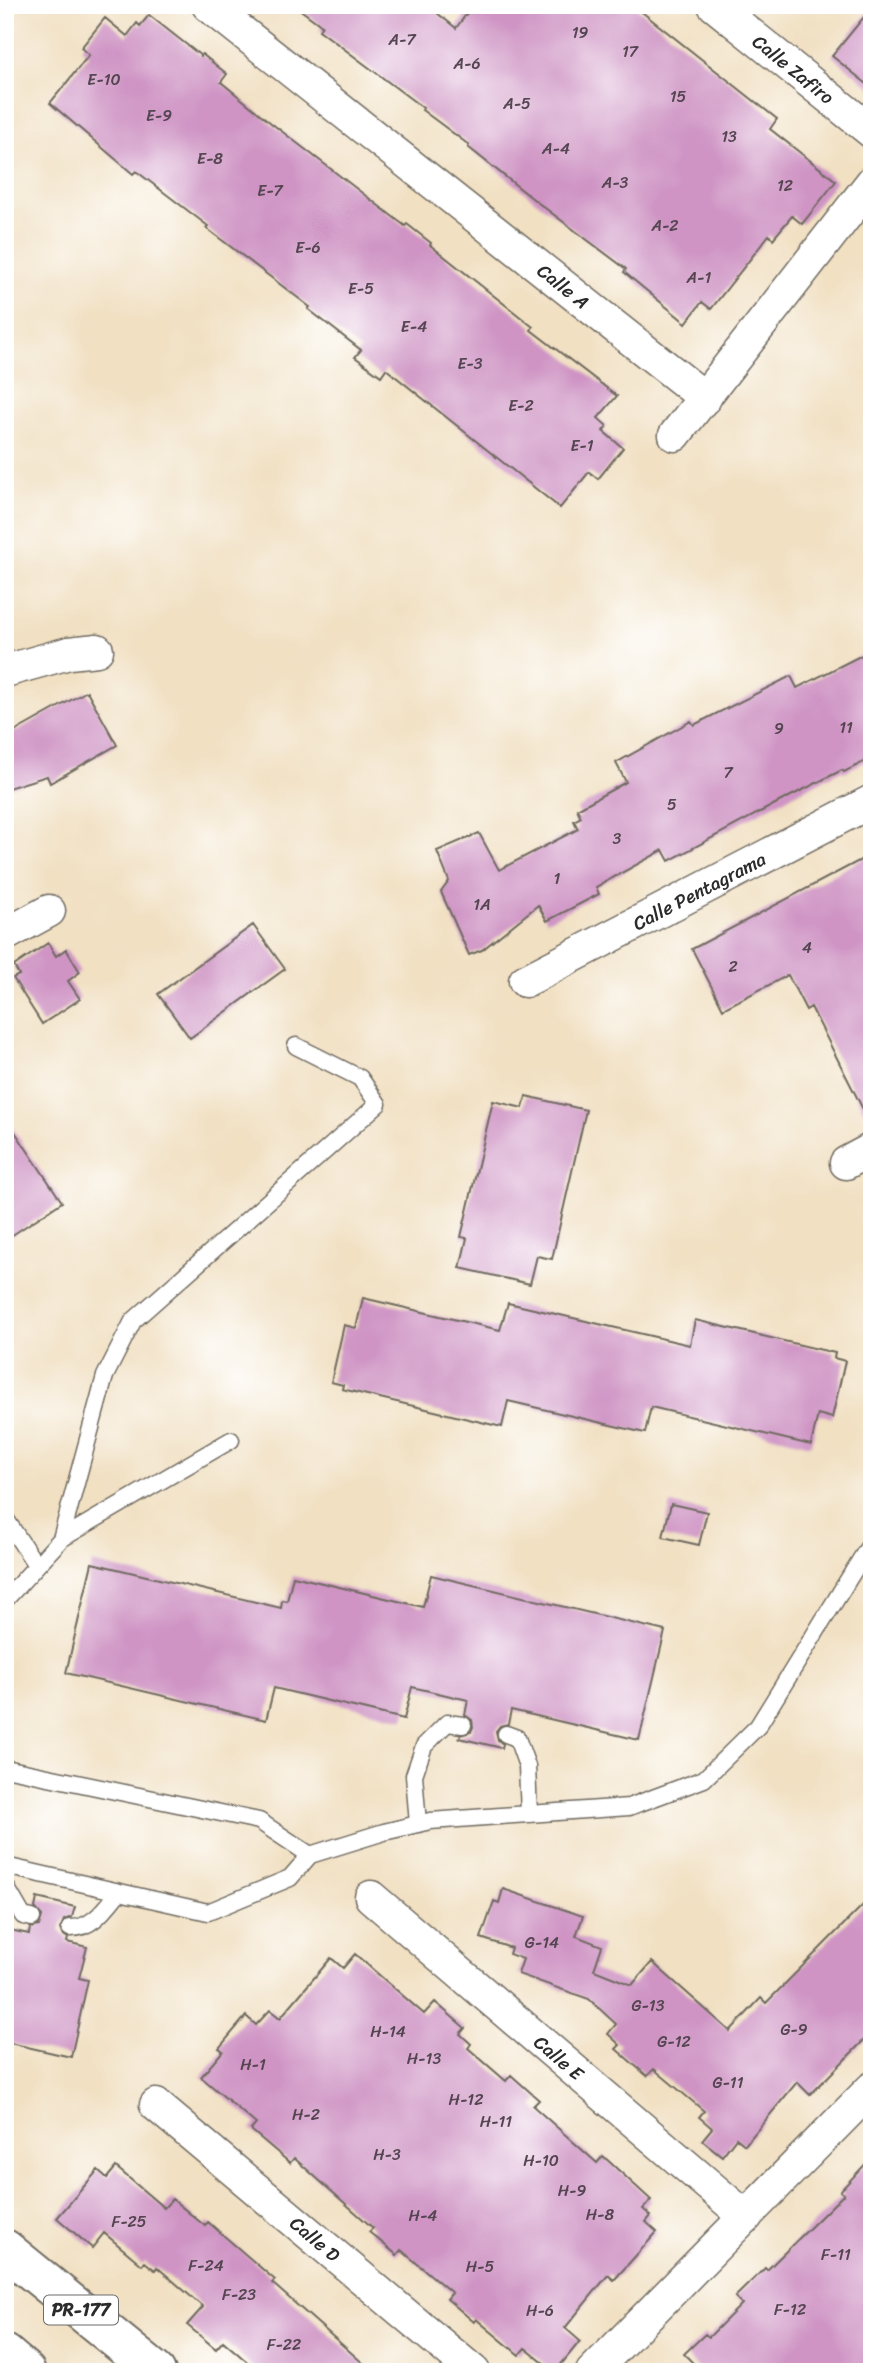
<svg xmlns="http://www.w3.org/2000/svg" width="877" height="2377" font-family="Sriracha,sans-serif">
  <rect width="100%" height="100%" fill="#fff"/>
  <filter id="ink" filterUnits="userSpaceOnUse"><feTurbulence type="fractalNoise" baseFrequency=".0143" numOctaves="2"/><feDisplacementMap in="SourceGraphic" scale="14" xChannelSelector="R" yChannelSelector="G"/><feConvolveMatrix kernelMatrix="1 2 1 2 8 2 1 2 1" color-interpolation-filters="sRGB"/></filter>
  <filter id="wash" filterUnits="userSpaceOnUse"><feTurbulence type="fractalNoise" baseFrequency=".00686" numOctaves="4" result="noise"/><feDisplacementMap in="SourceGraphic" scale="28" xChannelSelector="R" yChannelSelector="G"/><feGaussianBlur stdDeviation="1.57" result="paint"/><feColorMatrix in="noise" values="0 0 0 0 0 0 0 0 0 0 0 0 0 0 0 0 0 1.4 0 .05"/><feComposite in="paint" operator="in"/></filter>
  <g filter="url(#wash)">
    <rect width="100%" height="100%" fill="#f1e0c2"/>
    <g id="blocks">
      <path fill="#cf94c4" d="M294 5H427L456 28 473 5H633L777 119 770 129 836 181 802 224 792 216 773 239 769 235 711 309 702 302 686 323 624 272 626 269 537 202 468 147 469 145 422 110 423 108 319 30 322 26Z
        M872 7V88L832 56Z
        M149 15 201 56 202 54 227 74 221 82 271 123 405 226 407 224 431 243 430 245 533 327 531 330 617 396 598 418 607 426 603 431 623 448 598 479 589 472 560 508 386 369 381 376 355 357 361 350 308 309 310 307 206 228 208 226 136 171 133 174 50 103 89 55 81 48 105 18 127 36 137 23 140 26Z
        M872 650V758L844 772 842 770 777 803 669 861 663 850 596 887 599 894 547 921 538 905 482 950 469 955 441 892 449 881 437 851 479 833 499 870 578 829 574 821 581 817 577 809 626 782 616 763 691 721 694 725 791 676 797 688Z
        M87 691 117 745 50 783 47 776 5 789V737Z
        M872 854V1127L811 1007 806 1010 788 975 723 1009 692 949Z
        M253 925 285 969 190 1038 158 994Z
        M48 943 56 956 66 949 80 972 68 981 80 999 42 1024 13 978 19 975 14 966Z
        M526 1096 586 1110 552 1259 537 1256 530 1284 460 1268 467 1238 461 1237 493 1101 523 1108Z
        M5 1117 62 1202 5 1240Z
        M363 1298 500 1330 508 1303 690 1345 695 1320 835 1353 834 1358 845 1361 832 1418 818 1414 811 1445 651 1407 645 1433 508 1401 502 1427 342 1389 343 1385 331 1382 344 1325 356 1328Z
        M671 1504 707 1512 699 1545 663 1537Z
        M92 1563 281 1608 282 1600 287 1601 293 1576 423 1607 431 1575 665 1631 639 1740 511 1710 508 1724 500 1726 496 1731 498 1740 503 1744 502 1748 459 1738 460 1735 471 1732 473 1727 472 1720 465 1715 468 1700 412 1687 404 1719 274 1688 266 1720 66 1673Z
        M503 1889 583 1916 576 1936 602 1946 594 1970 632 1985 652 1962 730 2031 761 1998 766 2003 872 1896V2032L810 2095 797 2082 745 2145 736 2138 722 2156 702 2140 712 2128 699 2117 704 2111 654 2069 647 2076 616 2049 620 2045 608 2034 616 2024 589 1999 518 1974 523 1959 509 1954 511 1948 481 1938 494 1901 499 1903Z
        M37 1898 75 1907 72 1917 64 1920 60 1929 62 1934 68 1938 67 1942 87 1947 79 1978 88 1980 71 2057 5 2042V1929L29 1934 30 1928 39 1926 42 1916 35 1908Z
        M355 1954 424 2014 435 2002 465 2028 460 2034 471 2044 468 2048 506 2081 511 2075 539 2100 533 2106 597 2163 603 2156 651 2200 643 2209 651 2216 646 2222 657 2232 614 2280 608 2275 565 2328 580 2341 555 2372 525 2348 519 2355 476 2319 474 2322 447 2299 452 2293 401 2250 397 2255 369 2232 373 2228 294 2158 290 2163 251 2130 256 2124 201 2077 223 2051 219 2048 246 2016 256 2025 270 2010 280 2018 331 1958 343 1968Z
        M872 2157V2372H702L684 2354 705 2334 709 2337 742 2304 735 2297 765 2268 767 2270 844 2194 840 2191Z
        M116 2167 164 2208 172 2199 205 2226 208 2222 275 2280 272 2283 373 2372H259L223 2341 216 2349 187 2325 203 2307 157 2267 155 2270 145 2262 142 2265 104 2233 92 2248 57 2218 98 2170 107 2178Z"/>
    </g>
  </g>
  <g filter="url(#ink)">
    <use href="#blocks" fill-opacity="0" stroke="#706a60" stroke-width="2"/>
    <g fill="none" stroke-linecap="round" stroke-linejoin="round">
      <defs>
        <path id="lane" d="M5 1518 36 1565
          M61 1539 105 1376 133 1321 378 1104 360 1078 296 1046
          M5 1600 61 1539 231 1440
          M506 1734 517 1738 527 1766 529 1814
          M5 1768 259 1821 310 1855
          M418 1824 414 1775 424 1746 447 1723 463 1725
          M5 1866 208 1912 290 1878 310 1855 384 1832 430 1821 629 1807 704 1779 758 1726 872 1541
          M5 1885 23 1916 32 1918
          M70 1928C92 1929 106 1908 119 1892"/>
        <g id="street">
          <path id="s1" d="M208 5 705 398"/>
          <path id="s2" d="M714 5 872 132"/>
          <path d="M675 435 872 182"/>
          <path d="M5 671 69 653 97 650"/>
          <path d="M5 935 49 911"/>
          <path id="s3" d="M525 981 872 801"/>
          <path d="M846 1163 872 1149"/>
          <path id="s4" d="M371 1897 746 2217"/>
          <path id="s5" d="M156 2105 474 2372"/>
          <path d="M592 2372 872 2088"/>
        </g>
        <path id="primary" d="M5 2249 156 2372
          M5 2354 26 2372"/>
      </defs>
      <use href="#lane" stroke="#706a60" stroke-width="19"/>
      <use href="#street" stroke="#706a60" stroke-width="35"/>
      <use href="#primary" stroke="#706a60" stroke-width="42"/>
      <use href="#lane" stroke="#fff" stroke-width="16"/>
      <use href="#street" stroke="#fff" stroke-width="32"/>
      <use href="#primary" stroke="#fff" stroke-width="38"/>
    </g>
  </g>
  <g text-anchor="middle" stroke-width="5" stroke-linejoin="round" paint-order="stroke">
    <g font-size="16" fill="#544551">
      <text x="580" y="38">19</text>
      <text x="402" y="45">A-7</text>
      <text x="630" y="57">17</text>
      <text x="467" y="69">A-6</text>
      <text x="104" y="85">E-10</text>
      <text x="678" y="102">15</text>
      <text x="517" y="109">A-5</text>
      <text x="159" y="121">E-9</text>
      <text x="729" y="142">13</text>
      <text x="556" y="154">A-4</text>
      <text x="210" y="164">E-8</text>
      <text x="615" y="188">A-3</text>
      <text x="785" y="191">12</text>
      <text x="270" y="196">E-7</text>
      <text x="665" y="231">A-2</text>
      <text x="308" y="253">E-6</text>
      <text x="699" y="283">A-1</text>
      <text x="361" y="294">E-5</text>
      <text x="414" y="332">E-4</text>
      <text x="470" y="369">E-3</text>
      <text x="521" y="411">E-2</text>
      <text x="582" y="451">E-1</text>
      <text x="846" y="733">11</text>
      <text x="779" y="734">9</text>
      <text x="728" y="778">7</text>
      <text x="672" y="810">5</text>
      <text x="617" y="844">3</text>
      <text x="557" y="884">1</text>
      <text x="482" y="910">1A</text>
      <text x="807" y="953">4</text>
      <text x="733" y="972">2</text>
      <text x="542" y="1948">G-14</text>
      <text x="648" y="2011">G-13</text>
      <text x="794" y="2035">G-9</text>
      <text x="388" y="2037">H-14</text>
      <text x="674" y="2047">G-12</text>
      <text x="424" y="2064">H-13</text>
      <text x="253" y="2070">H-1</text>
      <text x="728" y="2088">G-11</text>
      <text x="466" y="2105">H-12</text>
      <text x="306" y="2120">H-2</text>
      <text x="496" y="2127">H-11</text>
      <text x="387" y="2160">H-3</text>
      <text x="541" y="2166">H-10</text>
      <text x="572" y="2196">H-9</text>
      <text x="600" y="2220">H-8</text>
      <text x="423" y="2221">H-4</text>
      <text x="129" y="2227">F-25</text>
      <text x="836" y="2260">F-11</text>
      <text x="206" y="2271">F-24</text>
      <text x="480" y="2272">H-5</text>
      <text x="239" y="2300">F-23</text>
      <text x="790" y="2315">F-12</text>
      <text x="540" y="2316">H-6</text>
      <text x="284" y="2350">F-22</text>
    </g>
    <rect fill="#fff" stroke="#6b6b6b" stroke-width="2" x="44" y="2295.5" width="74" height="29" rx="5"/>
    <g font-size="18" font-weight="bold" fill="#2b2b2b">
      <text x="81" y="2316">PR-177</text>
    </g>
    <g font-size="19" fill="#2b2b2b" stroke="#fff">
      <text dy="7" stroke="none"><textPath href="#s2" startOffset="102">Calle Zafiro</textPath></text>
      <text dy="7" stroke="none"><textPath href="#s1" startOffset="453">Calle A</textPath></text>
      <text dy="7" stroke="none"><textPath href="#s3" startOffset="196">Calle Pentagrama</textPath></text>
      <text dy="7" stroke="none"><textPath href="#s4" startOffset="247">Calle E</textPath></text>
      <text dy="7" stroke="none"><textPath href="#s5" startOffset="208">Calle D</textPath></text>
    </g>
  </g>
  <rect width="877" height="2377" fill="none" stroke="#fff" stroke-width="28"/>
</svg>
